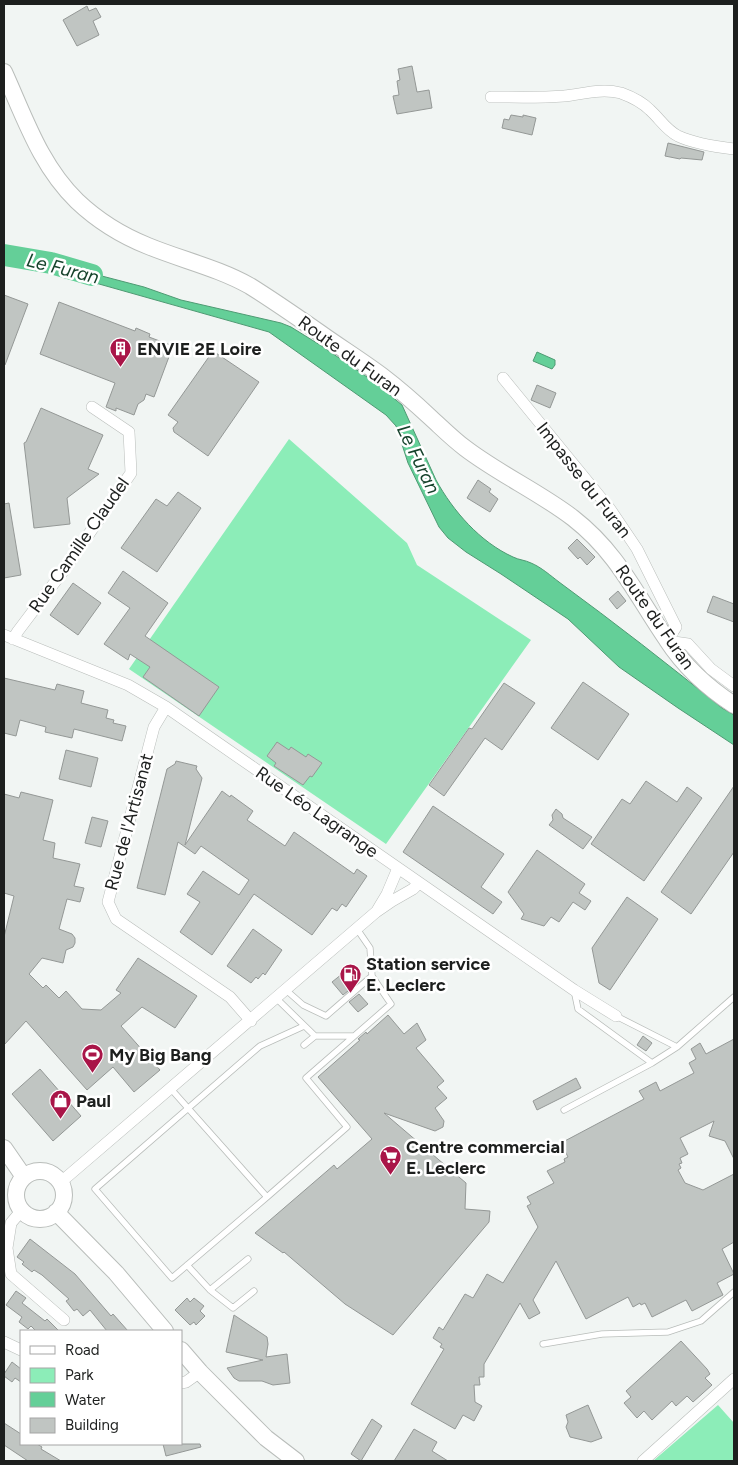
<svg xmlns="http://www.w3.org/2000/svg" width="738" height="1465" font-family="Figtree,sans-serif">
  <rect width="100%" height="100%" fill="#f1f5f3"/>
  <path fill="#8cedb8" d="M289 439 407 543 417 565 531 640 386 844 129 669Z
    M718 1405 734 1423V1461H653Z"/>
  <path fill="#64cf98" stroke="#4f9a73" d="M4 257 49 263 75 269 144 287 181 300 281 323 291 327 320 345 373 381 402 405 436 480C453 511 480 542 513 557 519 560 525 560 531 563 541 567 551 576 559 582 615 623 669 665 722 708L734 715V745L678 708 619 667 568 619 501 574 466 552 448 538 439 527 408 463 396 426 386 415 269 332 53 271 4 265Z
    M537 352 555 360V365L552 369 533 361Z"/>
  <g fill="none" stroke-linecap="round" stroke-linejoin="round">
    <path stroke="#64cf98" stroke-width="22" d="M4 255 51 263 92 275"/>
  </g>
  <path fill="#c0c5c2" stroke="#949896" d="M87 6 89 11 96 8 101 17 93 21 99 35 77 46 63 20Z
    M412 66 417 92 429 90 432 108 397 114 393 96 399 95 397 81 400 80 398 69Z
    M511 115 523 117V115L536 118 532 135 502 128 504 119 509 120Z
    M668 143 704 152 702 160 681 158 680 159 665 156Z
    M4 295 28 304 5 365H4Z
    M59 302 135 331 136 328 150 334 149 337 173 346 154 397 146 394 144 400 138 404 134 415 116 408V411L106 407 115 383 40 354Z
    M213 351 259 382 208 456 174 432 173 428 178 422 168 415Z
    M537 385 556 393 550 408 531 400Z
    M41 408 103 435 88 469 99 474 67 498 70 524 34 528 24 443 26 442Z
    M478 480 491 489 489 492 498 499 490 512 467 498Z
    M178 492 201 508 157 572 121 548 156 499 167 506Z
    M9 503 21 575 4 578V504Z
    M577 539 595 557 587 565 580 557 578 559 568 548Z
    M123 571 168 603 145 636 219 687 199 716 143 677 150 667 130 654 128 660 104 644 130 608 108 593Z
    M73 583 101 603 78 635 50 615Z
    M618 591 626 601 617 609 609 599Z
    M713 596 734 604V622L707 612Z
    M4 678 55 690 57 684 84 691 81 703 108 710 106 718 114 720 113 723 126 726 122 741 74 729 72 738 45 732 46 727 20 720 16 736 4 733Z
    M583 682 629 714 598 760 551 728Z
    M504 683 535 703 502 750 485 738 444 796 429 785 469 728 472 729Z
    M277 742 289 750 291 747 306 757 308 754 322 763 312 777 310 776 303 785 274 766 276 763 267 756Z
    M66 750 98 758 91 787 59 779Z
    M176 761 197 766 196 769 202 778 185 845 222 791 230 797 231 795 253 811 247 820 285 846 294 832 354 874 357 869 367 876 346 907 342 904 337 911 332 908 312 935 254 894 212 955 180 932 200 902 187 894 203 871 239 895 249 880 201 846 195 854 178 842 165 895 137 888 167 769 175 764Z
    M646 781 677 802 687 787 702 798 644 881 591 844 622 799 630 804Z
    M734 786V852L691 914 661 892Z
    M21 792 53 800 43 840 55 843 53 858 80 864 74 886 84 888 80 902 67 899 59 929 72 934 75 938V943L73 947 66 950 63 963 42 958 29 974 43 988 46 985 59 998 66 991 82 1009 101 1010 121 993 116 990 138 958 197 996 175 1028 142 1007 121 1026 160 1070 134 1092 113 1067 87 1090 26 1021 4 1045V937L14 896 4 893V794L19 798Z
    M433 806 504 854 481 887 502 902 493 914 403 852Z
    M556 809 562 814 563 818 592 837 583 849 549 825 553 820 552 815Z
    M92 817 108 821 101 847 85 843Z
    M537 850 585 884 579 893 591 901 585 910 573 902 559 922 551 917 544 926 521 919 524 914 508 892Z
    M627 897 658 919 610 990 599 983 592 948Z
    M253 929 282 950 265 975 263 973 258 979 256 977 251 983 227 966Z
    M342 974 353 987 343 995 332 982Z
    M359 994 368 1004 358 1012 349 1002Z
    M388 1015 404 1034 417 1023 426 1040 416 1048 444 1081 437 1087 447 1098 435 1108 444 1121 443 1127 435 1131 384 1113 466 1183 465 1209 490 1211 489 1222 393 1335 345 1304 284 1252 283 1253 255 1233 334 1165 337 1169 372 1139 318 1077 360 1040 358 1039 366 1032 367 1034Z
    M643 1036 652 1043 646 1051 637 1045Z
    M734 1039V1159L725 1141 709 1136 714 1121 680 1138 688 1154 680 1158 682 1163 679 1164 681 1168 678 1170 685 1183 703 1190 734 1174V1242L722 1249 734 1274 717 1283 723 1295 692 1311 686 1300 652 1317 645 1303 641 1305 640 1303 633 1307 628 1297 586 1319 556 1261 533 1300 540 1313 529 1319 520 1303 484 1364V1377H479L480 1385H474L475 1402 482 1406 474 1421 463 1415 455 1429 411 1404 444 1349 440 1347 442 1344 433 1338 439 1327 443 1330 465 1294 473 1298 487 1274 503 1283 538 1227 527 1206 531 1204 527 1197 554 1183 547 1171 565 1162 564 1159 568 1157 561 1143 644 1099 639 1091 656 1082 660 1091 694 1073 689 1063 696 1059 691 1049 700 1043 706 1054Z
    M40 1069 81 1116 53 1141 12 1094Z
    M576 1078 581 1088 537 1110 533 1101Z
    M30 1239 75 1274 111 1316 113 1314 128 1331H107L90 1310 83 1316 77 1309 74 1311 66 1301 69 1299 42 1275 34 1270 32 1272 22 1264 24 1262 17 1257Z
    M16 1291 26 1298 22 1303 45 1321 47 1319 59 1331H33L35 1330 31 1326 28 1329 19 1322 22 1317 6 1305Z
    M187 1298 190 1302 194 1298 204 1306 200 1311 205 1316 196 1325 194 1322 190 1325 175 1310Z
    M234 1315 267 1337 268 1344 266 1357 287 1354 290 1383 273 1385 262 1381H239L234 1378 227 1368 263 1360 226 1352Z
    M681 1341 707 1369 710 1374 705 1378 712 1385 693 1402 687 1396 676 1406 672 1401 652 1420 644 1411 637 1418 624 1403 631 1397 626 1391Z
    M12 1362 21 1369V1382L15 1378 12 1382 4 1376V1374Z
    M588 1405 602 1438 591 1442 570 1437 566 1427 568 1422 566 1415Z
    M372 1419 382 1426 361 1461 351 1454Z
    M4 1423 21 1434V1444H37L42 1447 41 1449 61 1461H28L4 1445Z
    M414 1429 437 1442 432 1451 448 1461H394Z
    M163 1444H200L201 1447 166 1456Z"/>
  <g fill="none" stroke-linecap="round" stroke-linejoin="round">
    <defs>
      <path id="service" d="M357 929 370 948 372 976
        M574 990 578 1009 652 1063 677 1047 616 1016
        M277 999 315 1036
        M304 1045 315 1036H354
        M677 1047 734 997
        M171 1089 267 1197 347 1127 306 1078 391 1004 372 976 326 1016 303 1005 286 990
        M564 1110 652 1063
        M267 1197 172 1278 95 1189 260 1046 304 1026
        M187 1265 210 1290 233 1308 254 1291
        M210 1290 248 1259
        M543 1344 602 1334 668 1332 701 1321 734 1292"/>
      <path id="minor" d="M491 97C515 97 539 98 564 96 583 94 601 88 621 93 632 97 642 102 650 110 660 119 666 130 678 136 695 144 717 147 734 149
        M503 378 610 509 637 549 676 627 667 641 688 644 711 669 734 686
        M4 635 128 685 166 707 574 990 616 1016
        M13 639 18 631 64 570 131 473 129 432 92 407
        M166 707 154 727 108 902 116 919 230 997 251 1021
        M378 909 387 894 398 868
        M61 1182 376 912 392 901 413 889 419 883
        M22 1210 11 1223 7 1248 11 1274 64 1320
        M4 1342 21 1350
        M181 1383 186 1382 200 1372
        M643 1461 734 1379"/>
      <path id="secondary" d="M4 72C25 118 40 165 77 201 97 220 123 236 148 246 182 260 218 268 250 286 274 301 297 317 320 333 341 348 362 361 382 376 399 389 415 403 431 418 442 428 453 439 465 448 499 474 539 492 573 518 618 553 636 595 667 640 684 666 708 688 734 705
        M4 1148 24 1177
        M16 1195a24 24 0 1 1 48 0a24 24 0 1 1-48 0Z
        M56 1212 116 1273 165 1331
        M181 1350 200 1372 266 1438 296 1461"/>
    </defs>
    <use href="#service" stroke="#b9bdba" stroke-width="7"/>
    <use href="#minor" stroke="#b9bdba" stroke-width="12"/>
    <use href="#secondary" stroke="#b9bdba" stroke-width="18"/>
    <use href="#service" stroke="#fff" stroke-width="5.5"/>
    <use href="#minor" stroke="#fff" stroke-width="11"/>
    <use href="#secondary" stroke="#fff" stroke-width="16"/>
  </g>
  <defs>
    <symbol id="building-pin" viewBox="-11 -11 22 30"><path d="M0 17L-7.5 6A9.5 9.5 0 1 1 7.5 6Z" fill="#a91548" stroke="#fff"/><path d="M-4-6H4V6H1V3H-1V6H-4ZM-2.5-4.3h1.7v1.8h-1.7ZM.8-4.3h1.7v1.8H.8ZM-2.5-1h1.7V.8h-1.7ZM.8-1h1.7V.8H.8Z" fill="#fff"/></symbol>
    <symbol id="fuel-pin" viewBox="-11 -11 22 30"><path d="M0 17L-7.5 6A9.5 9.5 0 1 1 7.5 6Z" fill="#a91548" stroke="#fff"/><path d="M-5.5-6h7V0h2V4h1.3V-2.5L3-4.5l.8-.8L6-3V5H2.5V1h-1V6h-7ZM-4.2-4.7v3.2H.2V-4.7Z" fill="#fff"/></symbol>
    <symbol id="stadium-pin" viewBox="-11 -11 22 30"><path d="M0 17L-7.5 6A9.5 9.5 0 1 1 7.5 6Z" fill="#a91548" stroke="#fff"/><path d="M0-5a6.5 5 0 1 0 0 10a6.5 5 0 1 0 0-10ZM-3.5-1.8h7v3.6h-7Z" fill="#fff"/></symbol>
    <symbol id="shop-pin" viewBox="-11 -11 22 30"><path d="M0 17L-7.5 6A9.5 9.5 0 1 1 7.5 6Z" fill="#a91548" stroke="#fff"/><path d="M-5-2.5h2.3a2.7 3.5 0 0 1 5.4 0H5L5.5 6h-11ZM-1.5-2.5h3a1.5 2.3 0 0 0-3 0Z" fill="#fff"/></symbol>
    <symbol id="supermarket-pin" viewBox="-11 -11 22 30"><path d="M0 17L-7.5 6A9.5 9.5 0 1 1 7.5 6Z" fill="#a91548" stroke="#fff"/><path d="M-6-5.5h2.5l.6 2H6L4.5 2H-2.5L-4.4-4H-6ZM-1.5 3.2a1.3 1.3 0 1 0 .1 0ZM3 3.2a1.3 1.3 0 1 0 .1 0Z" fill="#fff"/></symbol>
  </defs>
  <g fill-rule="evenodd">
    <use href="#building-pin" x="108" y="336" width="25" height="34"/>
    <use href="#fuel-pin" x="338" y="962" width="25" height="34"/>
    <use href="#stadium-pin" x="80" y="1042" width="25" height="34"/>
    <use href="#shop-pin" x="48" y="1088" width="25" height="34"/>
    <use href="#supermarket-pin" x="378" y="1144" width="25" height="34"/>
  </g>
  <g text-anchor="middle" stroke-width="5" stroke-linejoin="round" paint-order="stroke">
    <g font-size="18" font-weight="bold" fill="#1d1f1e" stroke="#fff" text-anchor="start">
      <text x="137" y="355">ENVIE 2E Loire</text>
      <text x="366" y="970">Station service<tspan x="366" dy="21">E. Leclerc</tspan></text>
      <text x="109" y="1061">My Big Bang</text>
      <text x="76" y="1107">Paul</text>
      <text x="406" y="1153">Centre commercial<tspan x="406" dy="21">E. Leclerc</tspan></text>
    </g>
    <g font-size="18" fill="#1d1f1e" stroke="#fff">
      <text transform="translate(350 356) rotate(36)" y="6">Route du Furan</text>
      <text transform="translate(584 480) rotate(52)" y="6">Impasse du Furan</text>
      <text transform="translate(79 545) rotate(-55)" y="6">Rue Camille Claudel</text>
      <text transform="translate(655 617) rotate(55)" y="6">Route du Furan</text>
      <text transform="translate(317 812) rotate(35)" y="6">Rue Léo Lagrange</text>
      <text transform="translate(129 822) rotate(-75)" y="6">Rue de l'Artisanat</text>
    </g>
    <g font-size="19" font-style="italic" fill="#16432c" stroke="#fff">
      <text transform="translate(63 268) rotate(14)" y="7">Le Furan</text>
      <text transform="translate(419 459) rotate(64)" y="7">Le Furan</text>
    </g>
  </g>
  <rect width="738" height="1465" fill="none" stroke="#1d1f1e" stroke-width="10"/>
  <rect x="20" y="1330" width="162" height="115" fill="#ffffff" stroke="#a5a5a5"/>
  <rect x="30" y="1346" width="25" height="8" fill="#ffffff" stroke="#a5a5a5"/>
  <text x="65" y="1355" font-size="15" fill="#1d1f1e">Road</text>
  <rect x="30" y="1368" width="25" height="15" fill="#8cedb8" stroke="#a5a5a5"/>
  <text x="65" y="1380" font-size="15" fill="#1d1f1e">Park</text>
  <rect x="30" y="1392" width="25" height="15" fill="#64cf98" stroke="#a5a5a5"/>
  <text x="65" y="1405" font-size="15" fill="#1d1f1e">Water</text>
  <rect x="30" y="1418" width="25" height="15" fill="#c0c5c2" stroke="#a5a5a5"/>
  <text x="65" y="1430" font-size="15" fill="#1d1f1e">Building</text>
</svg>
